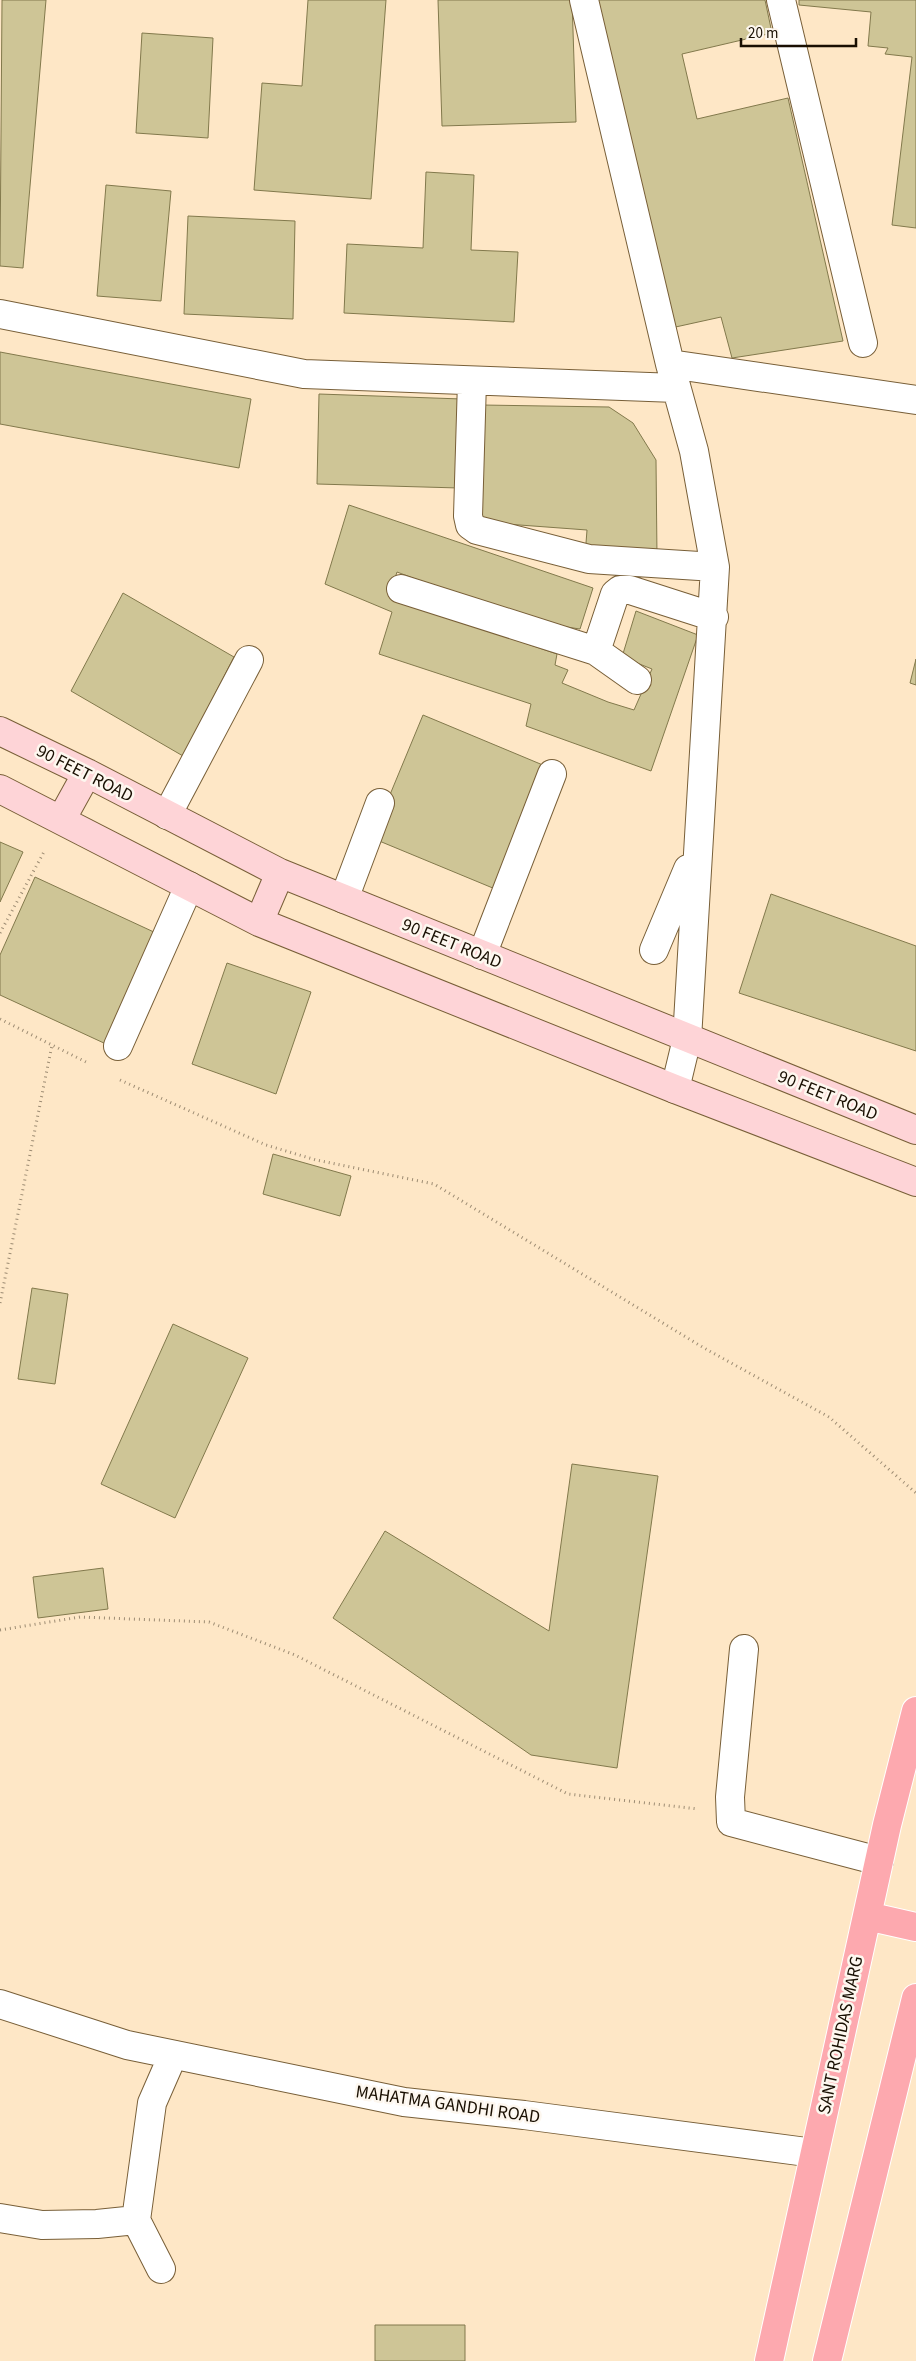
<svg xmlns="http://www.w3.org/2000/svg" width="916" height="2361" font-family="'Source Sans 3',sans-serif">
  <rect width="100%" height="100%" fill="#fee7c6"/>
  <path fill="#cec596" stroke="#82794c" d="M2 0H46L23 268 0 266Z
    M308 0H386L371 199 254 190 262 83 302 86Z
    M438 0H572L576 122 442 126Z
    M596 0H765L772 33 682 54 697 119 788 98 843 341 732 358 721 317 671 328Z
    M799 0H916V228L892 225 912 57 885 54 888 48 868 46 871 12 799 5Z
    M142 33 213 38 208 138 136 133Z
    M426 172 474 175 471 250 518 252 514 322 344 313 347 244 423 248Z
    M106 185 171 191 161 301 97 296Z
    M188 216 295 221 293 319 184 314Z
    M0 352 251 399 239 468 0 424Z
    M319 394 462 399 459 488 317 484Z
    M482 405 609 407 633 423 656 460 657 557 585 556 587 530 479 522Z
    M349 505 593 588 580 629 526 621 397 572 389 597 557 654 555 665 568 670 562 683 608 702 634 710 652 669 622 657 636 611 698 635 651 771 526 726 531 704 379 654 392 612 325 584Z
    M123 593 234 657 183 756 71 691Z
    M916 659V685L910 683Z
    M423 715 550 768 500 891 372 838Z
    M0 842 23 852 0 902Z
    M35 877 156 933 106 1044 0 995V955Z
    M771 894 916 946V1051L739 993Z
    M227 963 311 992 276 1094 192 1064Z
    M273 1154 351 1176 340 1216 263 1194Z
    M32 1288 68 1294 55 1384 18 1379Z
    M173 1324 248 1358 175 1518 101 1484Z
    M572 1464 658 1476 617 1768 531 1755 333 1618 385 1531 549 1631Z
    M103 1568 108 1609 38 1618 33 1577Z
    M375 2325H465V2361H375Z"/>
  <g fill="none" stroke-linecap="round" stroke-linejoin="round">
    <defs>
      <path id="minor" d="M584 0 670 364 694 451 715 567 687 1039 675 1089
        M781 0 863 343
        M0 314 304 374 676 388
        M670 364 916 400
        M472 381 468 516 470 525 477 530 589 559 715 567
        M401 589 596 651 637 680
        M596 651 615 594 620 590H630L714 617
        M167 815 249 660
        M344 899 380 803
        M654 950 688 869
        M482 955 552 774
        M118 1046 189 886
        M744 1649 730 1797 731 1822 879 1861
        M0 2004 127 2045 404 2102 524 2115 814 2153
        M0 2218 42 2225 97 2224 136 2220
        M161 2269 136 2220 152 2103 173 2055"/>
      <path id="secondary" d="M0 731 87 773 280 873 916 1130
        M0 789 259 922 675 1089 916 1182
        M61 820 87 773
        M259 922 280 873"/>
      <path id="primary" d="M867 1916 916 1927
        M769 2361 887 1825 916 1711
        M827 2361 916 1998"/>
    </defs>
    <use href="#minor" stroke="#785f38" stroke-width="30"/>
    <use href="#secondary" stroke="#785f38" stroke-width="30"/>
    <use href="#primary" stroke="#fff" stroke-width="30"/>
    <path stroke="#9d8c73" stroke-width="3" stroke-dasharray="1 4" stroke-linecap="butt" d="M0 933 45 850
      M0 1019 88 1063
      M120 1080 266 1145 316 1160 434 1184 704 1348 829 1417 916 1493
      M0 1303 52 1045
      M0 1630 80 1617 209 1622 295 1655 568 1794 698 1809"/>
    <use href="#minor" stroke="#fff" stroke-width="28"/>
    <use href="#secondary" stroke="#fed4d7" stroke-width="28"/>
    <use href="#primary" stroke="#fda9af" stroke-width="28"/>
  </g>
  <g text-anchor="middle" stroke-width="5" stroke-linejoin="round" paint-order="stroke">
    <g font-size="18" fill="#190f02" stroke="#fdf7ef">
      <text transform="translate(85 773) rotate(27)" y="6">90 FEET ROAD</text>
      <text transform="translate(452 943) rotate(22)" y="6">90 FEET ROAD</text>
      <text transform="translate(828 1095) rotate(22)" y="6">90 FEET ROAD</text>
      <text transform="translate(840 2035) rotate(-78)" y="6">SANT ROHIDAS MARG</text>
      <text transform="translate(448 2104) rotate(8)" y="6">MAHATMA GANDHI ROAD</text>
    </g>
  </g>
  <path d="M741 38v8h115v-8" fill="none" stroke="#190f02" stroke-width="2.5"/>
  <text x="748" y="38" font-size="15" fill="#190f02" stroke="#fdf7ef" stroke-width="4" paint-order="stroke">20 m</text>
</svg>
